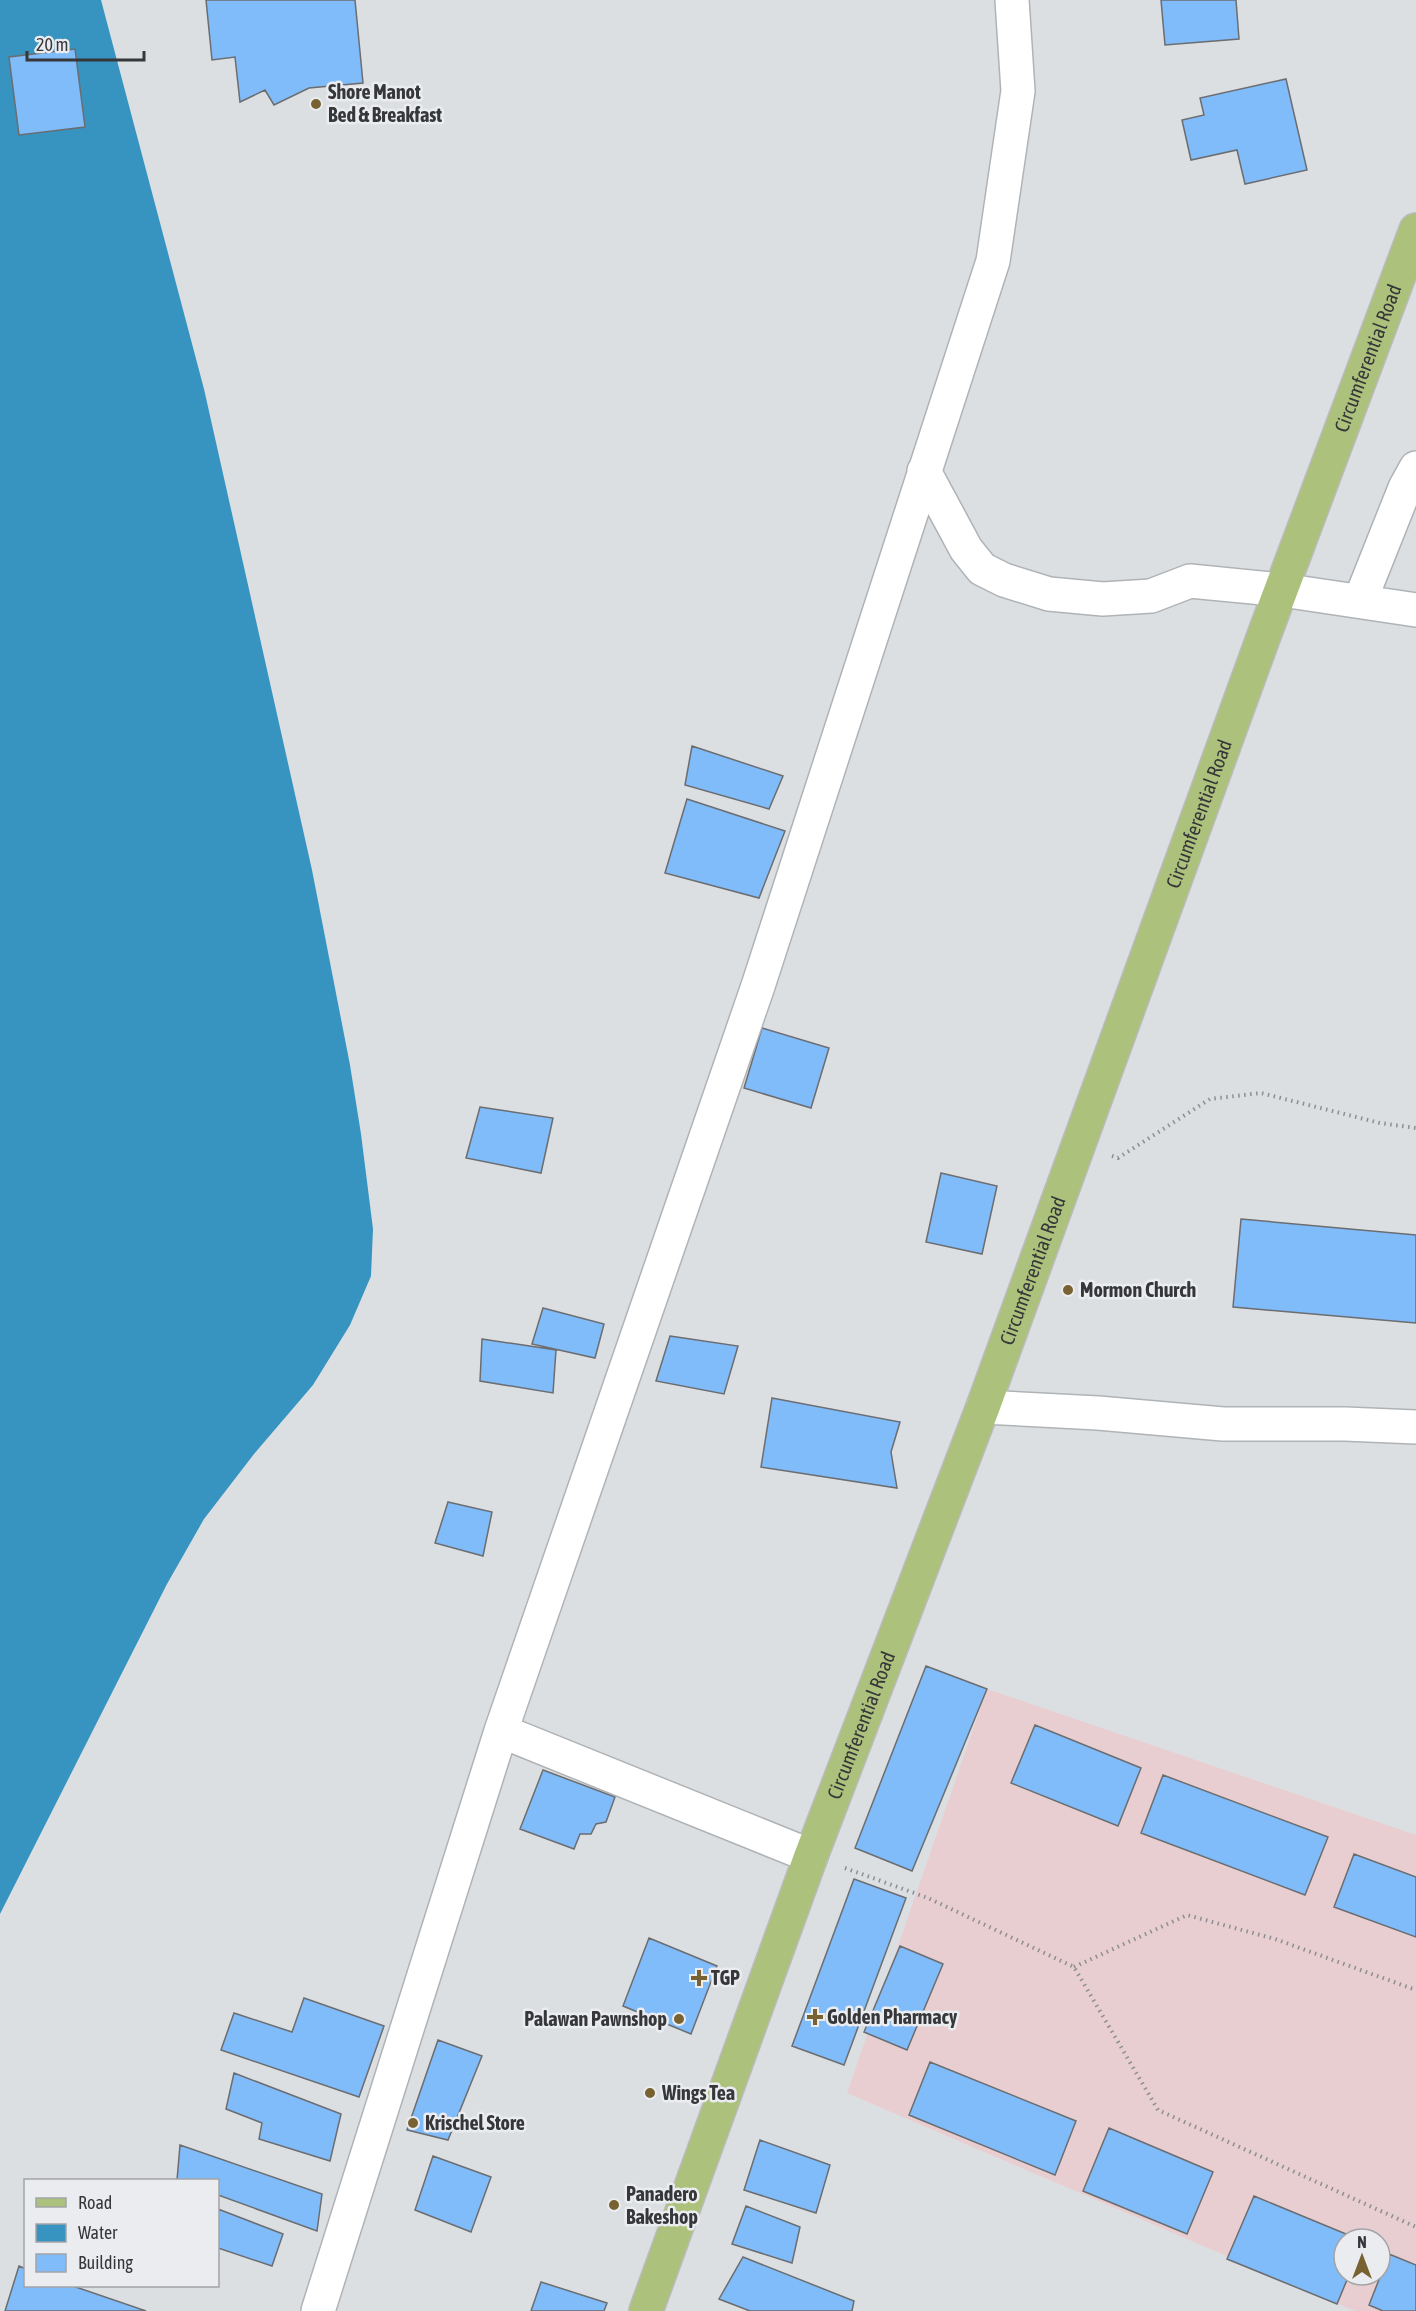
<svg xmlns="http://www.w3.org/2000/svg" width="1416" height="2311" font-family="'Asap Condensed',sans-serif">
  <rect width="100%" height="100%" fill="#dcdfe2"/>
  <path fill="#e8ced1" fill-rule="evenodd" d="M987 1689 1416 1835V2311H1355L847 2093ZM1344 2239H1380V2275H1344Z"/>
  <path fill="#3793c0" d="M0 0H101L204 389 312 870 350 1065 361 1134 373 1229 371 1276 350 1325 313 1385 254 1454 204 1519 167 1584 0 1914Z"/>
  <path fill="#80bbfa" stroke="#6b6d70" stroke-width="1.5" d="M206 0H355L363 83 309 88 274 105 265 90 240 102 235 57 212 60Z
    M1161 0H1236L1239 39 1165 45Z
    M75 49 85 127 19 135 9 57Z
    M1286 79 1307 170 1245 184 1237 150 1191 160 1182 120 1204 115 1200 98Z
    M692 746 783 776 769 809 685 785Z
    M687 799 785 831 759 898 665 873Z
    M762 1028 829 1048 811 1108 744 1088Z
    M480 1107 553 1118 541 1173 466 1158Z
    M941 1173 997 1186 982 1254 926 1242Z
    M1241 1219 1416 1235V1323L1233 1307Z
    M543 1308 604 1324 595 1358 532 1344Z
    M670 1336 738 1346 724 1394 656 1381Z
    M482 1339 556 1350 553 1393 480 1381Z
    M772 1398 900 1422 891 1452 897 1488 761 1467Z
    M448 1502 492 1512 483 1556 435 1543Z
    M926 1666 987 1689 912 1871 855 1848Z
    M1035 1725 1141 1768 1118 1826 1011 1783Z
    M543 1770 615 1797 606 1822 596 1824 591 1834H580L574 1849 520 1829Z
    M1163 1775 1328 1837 1305 1895 1141 1833Z
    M1354 1854 1416 1877V1937L1334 1907Z
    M854 1879 906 1898 844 2065 792 2046Z
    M649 1938 717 1966 691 2034 623 2006Z
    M900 1946 943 1964 907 2050 864 2032Z
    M304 1998 384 2026 359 2097 221 2050 234 2013 292 2032Z
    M438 2040 482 2056 448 2140 407 2130Z
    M930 2062 1076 2121 1055 2175 909 2115Z
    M234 2073 341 2114 330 2161 259 2139 262 2123 226 2109Z
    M1109 2128 1213 2172 1187 2234 1083 2191Z
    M760 2140 830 2165 816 2213 744 2190Z
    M180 2145 322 2194 317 2231 218 2195V2180H177Z
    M433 2156 491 2177 471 2232 415 2210Z
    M1254 2196 1358 2239H1344V2275H1349L1337 2304 1227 2259Z
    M746 2206 800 2227 792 2263 732 2244Z
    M218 2209 283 2234 272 2266 218 2248Z
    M1389 2254 1416 2265V2311H1383L1369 2305Z
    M743 2257 854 2301 852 2311H750L719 2299Z
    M19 2266 26 2269V2286H73L146 2311H5Z
    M541 2282 607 2303 604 2311H531Z"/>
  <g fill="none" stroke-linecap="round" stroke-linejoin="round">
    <defs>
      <path id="minor" d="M924 471 966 549 982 569 1004 580 1049 594 1103 599 1151 596 1190 581 1282 590 1416 610
        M1360 601 1405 488 1416 468
        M983 1407 1098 1413 1223 1424H1345L1416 1427
        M501 1731 811 1856
        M318 2311 501 1731 758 986 993 261 1018 91 1012 0"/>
      <g id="major">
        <path id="s1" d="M646 2311 811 1856 983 1407 1266 630 1416 230"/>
      </g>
    </defs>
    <use href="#minor" stroke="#b0b3b6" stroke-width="36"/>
    <use href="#major" stroke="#bbbbbc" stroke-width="36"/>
    <path stroke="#8c8e91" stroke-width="4" stroke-dasharray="1.5 4.5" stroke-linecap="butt" d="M1112 1156 1118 1158 1210 1099 1261 1093 1380 1123 1416 1128
      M845 1868 928 1898 1074 1967 1158 2110 1416 2227
      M1074 1967 1187 1915 1275 1939 1416 1990"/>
    <use href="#minor" stroke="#fff" stroke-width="33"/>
    <use href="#major" stroke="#acc17b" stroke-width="33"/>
  </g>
  <g fill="#786231" stroke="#eaecf0" stroke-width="2">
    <circle cx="316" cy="104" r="6"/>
    <circle cx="1068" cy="1290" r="6"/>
    <path d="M696 1969h6v6h6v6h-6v6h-6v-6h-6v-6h6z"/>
    <path d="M812 2008h6v6h6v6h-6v6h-6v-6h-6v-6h6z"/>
    <circle cx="679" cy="2019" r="6"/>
    <circle cx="650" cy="2093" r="6"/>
    <circle cx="413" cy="2123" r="6"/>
    <circle cx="614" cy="2205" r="6"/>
  </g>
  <g text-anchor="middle" stroke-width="5" stroke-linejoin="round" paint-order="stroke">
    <g font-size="20" font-weight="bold" fill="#363739" stroke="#eaecf0" text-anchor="start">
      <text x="328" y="99">Shore Manot<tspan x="328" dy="23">Bed &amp; Breakfast</tspan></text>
      <text x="1080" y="1297">Mormon Church</text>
      <text x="711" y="1985">TGP</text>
      <text x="827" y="2024">Golden Pharmacy</text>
      <text x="667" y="2026" text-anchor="end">Palawan Pawnshop</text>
      <text x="662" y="2100">Wings Tea</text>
      <text x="425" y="2130">Krischel Store</text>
      <text x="626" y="2201">Panadero<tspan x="626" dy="23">Bakeshop</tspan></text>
    </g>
    <g font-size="20" fill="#363739" stroke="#eaecf0">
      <text dy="7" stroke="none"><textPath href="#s1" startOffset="2082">Circumferential Road</textPath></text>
      <text dy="7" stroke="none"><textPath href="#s1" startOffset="1596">Circumferential Road</textPath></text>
      <text dy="7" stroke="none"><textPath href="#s1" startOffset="1110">Circumferential Road</textPath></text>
      <text dy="7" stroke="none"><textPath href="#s1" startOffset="624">Circumferential Road</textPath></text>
    </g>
  </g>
  <rect x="24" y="2179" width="195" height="108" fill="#eaecf0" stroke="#a2a4a7" stroke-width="1.5"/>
  <rect x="36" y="2198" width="30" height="9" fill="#acc17b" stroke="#a2a4a7" stroke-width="1.5"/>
  <text x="78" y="2209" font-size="18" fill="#363739">Road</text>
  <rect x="36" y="2224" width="30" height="18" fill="#3793c0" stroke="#a2a4a7" stroke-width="1.5"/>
  <text x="78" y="2239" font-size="18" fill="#363739">Water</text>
  <rect x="36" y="2254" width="30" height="18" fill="#80bbfa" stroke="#a2a4a7" stroke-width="1.5"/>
  <text x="78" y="2269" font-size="18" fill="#363739">Building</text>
  <g transform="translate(1362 2257)"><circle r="28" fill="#eaecf0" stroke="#a2a4a7" stroke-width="1.5"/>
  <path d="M0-4.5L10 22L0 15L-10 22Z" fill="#786231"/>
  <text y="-9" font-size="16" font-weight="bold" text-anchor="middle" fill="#363739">N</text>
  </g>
  <path d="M27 51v9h117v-9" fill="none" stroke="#363739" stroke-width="3"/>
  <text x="36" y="51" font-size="18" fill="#363739" stroke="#eaecf0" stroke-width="4.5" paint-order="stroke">20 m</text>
</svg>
